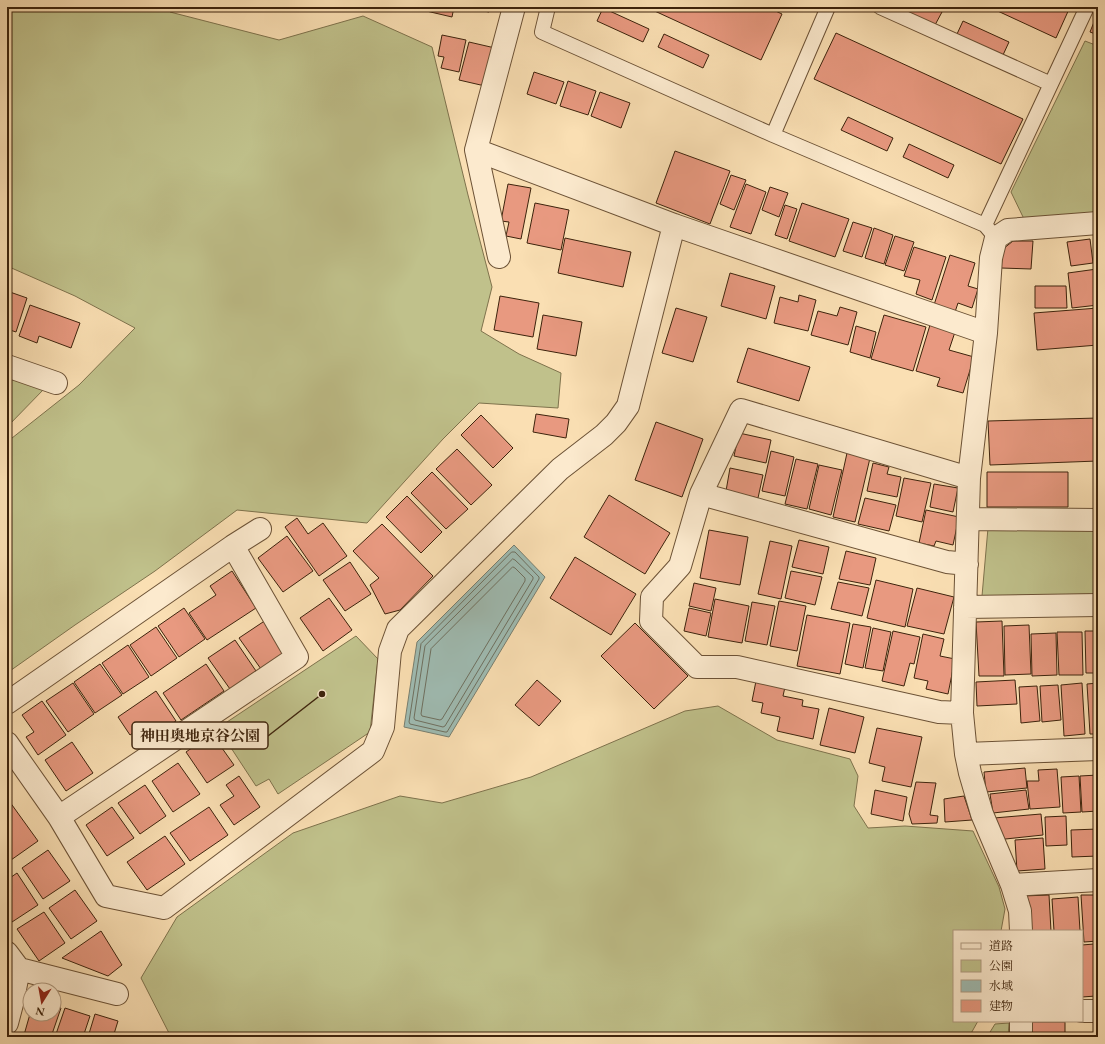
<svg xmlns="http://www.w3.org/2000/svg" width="1105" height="1044" font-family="'EB Garamond','Noto Serif JP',serif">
  <rect width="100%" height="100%" fill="#fadfb3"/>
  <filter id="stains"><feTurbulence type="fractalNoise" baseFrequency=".005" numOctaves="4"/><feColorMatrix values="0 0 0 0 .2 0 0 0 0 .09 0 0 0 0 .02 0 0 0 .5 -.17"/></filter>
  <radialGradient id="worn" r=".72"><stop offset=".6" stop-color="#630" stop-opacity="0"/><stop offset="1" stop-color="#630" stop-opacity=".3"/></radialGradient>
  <path fill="#c0c18b" stroke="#7e724c" d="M7 7H165L170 12 279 40 363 16 432 47 468 195 492 287 481 331 519 354 561 373 558 408 479 403 443 439 367 523 237 510 155 571 75 625 7 673V442L79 385 135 328 75 296 7 266Z
    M1085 41 1098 46V212L1024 219 1011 192Z
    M7 378 44 389 7 427Z
    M988 528 1098 529V594L982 596Z
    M356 636 378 659 370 732 278 794 269 779 256 786 218 728Z
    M718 706 777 740 850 759 858 776 854 806 868 828 905 826 973 831 999 887 1005 909 1001 931H954V1021H978L969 1037H171L141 978 177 917 293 833 400 796 442 803 531 777 685 711Z
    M1009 1023 1008 1037H987L995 1024Z"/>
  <path fill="#9fbcb3" stroke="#787f70" d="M514 545 545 577 449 737 404 727 417 642Z"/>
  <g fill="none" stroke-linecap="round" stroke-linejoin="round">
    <path stroke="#6e7060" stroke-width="1" d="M512 552H515L539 577V579L447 732H445L410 724 409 722 421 644Z
      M513 559 515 560 533 577V579L445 726 443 727 415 720 414 718 425 646Z
      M513 567 515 568 525 578V581L442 719 440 720 422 716 421 714 431 649Z"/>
  </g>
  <path fill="#e89980" stroke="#3d230c" d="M423 7H454L452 17 422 10Z
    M462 7H490L489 12Z
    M646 7H767L782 14 761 60Z
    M896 7H931L942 12 935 25Z
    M989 7H1070L1056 38Z
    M603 8 649 29 643 42 597 21Z
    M1098 12V35L1090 32Z
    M963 21 1009 42 1003 55 957 34Z
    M836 33 1023 119 1001 164 814 79Z
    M664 34 709 55 703 68 658 47Z
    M442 35 466 40 459 72 441 68 444 57 438 56Z
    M469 42 495 48 485 86 459 80Z
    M534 72 564 82 556 104 527 94Z
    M568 81 596 91 588 115 560 106Z
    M600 92 630 103 621 128 591 116Z
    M848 117 893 138 887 151 841 130Z
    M909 144 954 165 948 178 903 157Z
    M675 151 730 171 710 224 656 203Z
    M731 175 746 180 734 210 720 204Z
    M508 184 531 188 521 239 506 236 509 222 501 221Z
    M746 184 766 192 751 234 730 227Z
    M770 187 788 193 779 217 762 210Z
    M535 203 569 210 561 250 527 243Z
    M802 203 849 219 835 257 789 241Z
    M785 205 797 209 787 239 775 235Z
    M853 222 872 228 862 257 843 251Z
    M874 228 893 235 884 264 865 258Z
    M895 236 914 242 904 271 885 265Z
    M565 238 631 252 623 287 558 273Z
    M1090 239 1093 263 1071 266 1067 242Z
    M1013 241H1033L1031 269 1001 268 1003 249Z
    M914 247 946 257 932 300 916 294 920 280 904 276Z
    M950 255 975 263 968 286 978 289 972 308 958 303 955 312 934 305Z
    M1095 256H1098V305L1072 308 1068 273 1097 269Z
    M730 273 775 286 766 319 721 306Z
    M1035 286H1066L1067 308H1035Z
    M7 291 27 298 16 332 7 329Z
    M799 295 816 300 808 331 774 323 780 297 798 302Z
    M500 296 539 303 533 337 494 330Z
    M30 305 80 323 71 348 39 336 37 343 19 336Z
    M840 307 857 312 848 345 811 335 818 311 837 316Z
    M676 308 707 317 693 362 662 353Z
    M1098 308V345L1037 350 1034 313Z
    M543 315 582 322 576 356 537 349Z
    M884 315 926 327 913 371 871 359Z
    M930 325 955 332 949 350 974 357 963 393 937 386 940 378 916 371Z
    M856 326 876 332 870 358 850 352Z
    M748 348 810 367 799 401 737 382Z
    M536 414 569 419 566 438 533 432Z
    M481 415 513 448 493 468 461 435Z
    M1098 418V461L990 465 988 421Z
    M656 422 703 439 682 497 635 480Z
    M739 433 771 440 766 463 734 456Z
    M457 449 492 485 471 505 436 469Z
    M771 451 794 457 785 496 762 491Z
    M847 453 870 458 855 522 833 517Z
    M796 459 818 464 807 509 785 504Z
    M873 463 889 467 887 474 901 477 897 497 867 491Z
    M819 465 842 470 831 515 809 509Z
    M730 468 763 475 758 498 726 491Z
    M432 472 468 509 446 529 411 493Z
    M987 472H1068V507H987Z
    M904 478 931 483 922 522 896 516Z
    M934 484 958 488 953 512 930 507Z
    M609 495 670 533 645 574 584 537Z
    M407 496 442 532 421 553 386 517Z
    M865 498 896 505 889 531 858 524Z
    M926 510 959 517 953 545 936 541 934 546 919 543Z
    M297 518 308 534 323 523 347 556 319 576 285 527Z
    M382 524 433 576 400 610 385 614 370 585 379 578 353 551Z
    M709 530 748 537 740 585 700 578Z
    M287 536 313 571 283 592 258 558Z
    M799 540 829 547 823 574 792 567Z
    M770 541 792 546 781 599 758 594Z
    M846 551 876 558 870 585 839 579Z
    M575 557 636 594 611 635 550 598Z
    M350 562 371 594 345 611 323 580Z
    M232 571 256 608 207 640 189 613 216 595 210 586Z
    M791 571 822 577 815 605 785 598Z
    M876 580 913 589 905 627 867 618Z
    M838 582 869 588 862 616 831 609Z
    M694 583 716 588 711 611 689 606Z
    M917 588 954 597 944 634 907 626Z
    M329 598 352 630 323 651 300 618Z
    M715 599 749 606 742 643 708 637Z
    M779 601 806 606 797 651 770 646Z
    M752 602 775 606 767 645 745 641Z
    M184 608 205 639 179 657 158 626Z
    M689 608 711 613 706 636 684 631Z
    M807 615 850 623 840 674 797 666Z
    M266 620 287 651 261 669 239 638Z
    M1002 621 1004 676H979L976 622Z
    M635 623 688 676 654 709 601 656Z
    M853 624 871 627 863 668 845 664Z
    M1029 625 1031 674 1005 675 1004 626Z
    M156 627 177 658 151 676 130 645Z
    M873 628 891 632 883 671 865 668Z
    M893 631 920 637 914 664 910 663 904 686 882 681Z
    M1085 631H1098V673H1086Z
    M1057 632H1082L1083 675H1059Z
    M1056 633 1057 675 1032 676 1031 634Z
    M923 634 944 639 940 656 955 659 948 694 926 689 928 681 914 678Z
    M235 640 256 671 230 689 208 658Z
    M128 645 149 677 123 694 102 663Z
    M100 664 122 695 95 713 74 682Z
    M206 664 224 691 181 720 163 693Z
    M537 680 561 701 539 726 515 705Z
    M1015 680 1017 704 977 706 976 682Z
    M756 681 785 687 783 696 803 700 802 706 819 709 813 739 777 731 780 717 761 713 763 703 752 701Z
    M73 683 94 714 68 732 46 701Z
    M1082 683 1085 734 1064 736 1061 685Z
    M1098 683V734H1090L1087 684Z
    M1058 685 1061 720 1042 722 1040 686Z
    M1037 686 1040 721 1021 723 1019 687Z
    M156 691 176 721 160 731 158 728 141 739 136 731 130 735 118 717Z
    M42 701 66 735 38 755 26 737 34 732 22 715Z
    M829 708 864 717 855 753 820 745Z
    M877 728 922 737 911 787 882 781 885 767 869 763Z
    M212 734 234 765 207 783 186 752Z
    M72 742 93 773 66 791 45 760Z
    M178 763 200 794 173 812 152 781Z
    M1025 768 1027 788 986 792 984 772Z
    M1057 769 1060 807 1030 809 1027 781H1039L1038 770Z
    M1098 775V811L1082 812 1080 776Z
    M239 776 260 807 234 825 220 805 234 796 226 785Z
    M1079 776 1081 812 1063 813 1061 777Z
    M916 782 936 783 930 815 938 816 937 823 912 824 909 814Z
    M145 785 166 816 140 834 118 803Z
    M875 790 907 797 903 821 871 814Z
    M1026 790 1029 809 993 813 990 794Z
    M964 796 972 820 945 822 944 799Z
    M7 798 38 841 11 860 7 855Z
    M112 807 134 838 107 856 86 825Z
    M209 807 228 835 190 861 170 833Z
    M1041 814 1043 835 996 840 994 818Z
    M1066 816 1067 845 1046 846 1045 817Z
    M1098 829V856L1072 857 1071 830Z
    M165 836 185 864 147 890 127 862Z
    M1043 838 1045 869 1017 871 1015 840Z
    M48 850 70 881 43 899 22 868Z
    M17 873 38 905 12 922 7 915V880Z
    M75 890 97 921 71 939 49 908Z
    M1049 895 1051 931H1024L1023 896Z
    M1081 895H1098V941L1084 942Z
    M1078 897 1080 931H1054L1052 899Z
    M44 912 65 943 39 961 17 929Z
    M101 931 122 965 108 976 62 958Z
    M1094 944 1096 996 1082 997V945Z
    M54 1006 61 1008 51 1037H30L24 1035 30 1014H54Z
    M65 1008 90 1016 83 1037H55Z
    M95 1014 118 1021 114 1034 124 1036V1037H88Z
    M1026 1022H1065V1037H1026Z
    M129 1034 139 1037H128Z"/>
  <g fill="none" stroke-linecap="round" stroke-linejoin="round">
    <defs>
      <path id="lane" d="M548 7 542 32 773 135
        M828 7 773 135 985 225 996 238
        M880 7 1051 84
        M985 225 1087 7"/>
      <path id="street" d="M514 7 476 150 674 225 986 333
        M476 150 499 257
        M7 366 56 383
        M701 494 947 562 967 564
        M968 519 1098 520
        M965 607 1098 605
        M7 703 233 546 260 529
        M962 713 939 712 737 667H697L651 621 652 597 680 566 701 494 741 410 969 478
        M7 743 59 817 106 896 164 908 373 751 383 727 390 651 398 629 560 469 604 435 616 423 628 406 674 225
        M966 754 1098 749
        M59 817 297 657 233 546
        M1012 885 1098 880
        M1021 931 1020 911 1012 885 982 814 970 773 966 754 962 713 969 478 986 333 991 258 996 238 1008 230 1098 223
        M7 953 19 969 12 1004 7 1023
        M19 969 117 994
        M1082 1011H1098
        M1021 1037V1021"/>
    </defs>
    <use href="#lane" stroke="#6c5236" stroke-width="16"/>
    <use href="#street" stroke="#6c5236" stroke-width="24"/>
    <use href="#lane" stroke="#fceace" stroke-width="14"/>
    <use href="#street" stroke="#fceace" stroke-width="22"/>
  </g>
  <path fill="none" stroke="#3d230c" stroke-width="1.5" d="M322 694L268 736"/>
  <circle fill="#3d230c" stroke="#fceace" stroke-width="1.5" cx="322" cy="694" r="4"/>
  <rect fill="#fceace" stroke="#3d230c" stroke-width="1.5" x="132" y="722" width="136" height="27" rx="4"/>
  <g font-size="15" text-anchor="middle" font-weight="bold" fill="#3d230c">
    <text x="200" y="741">神田奥地京谷公園</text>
  </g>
  <rect width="1105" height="1044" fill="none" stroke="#fadfb3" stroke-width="24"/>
  <rect x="8" y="8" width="1089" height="1028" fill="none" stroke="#3d230c" stroke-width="2"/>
  <rect x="12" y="12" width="1081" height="1020" fill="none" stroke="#3d230c"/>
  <rect x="953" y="930" width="130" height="92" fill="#fceace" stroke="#b09a80"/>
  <rect x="961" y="943" width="20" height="6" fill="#fceace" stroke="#b09a80"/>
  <text x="989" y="950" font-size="12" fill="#3d230c">道路</text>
  <rect x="961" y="960" width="20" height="12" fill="#c0c18b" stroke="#b09a80"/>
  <text x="989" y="970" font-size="12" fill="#3d230c">公園</text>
  <rect x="961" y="980" width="20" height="12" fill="#9fbcb3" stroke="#b09a80"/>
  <text x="989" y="990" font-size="12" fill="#3d230c">水域</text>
  <rect x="961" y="1000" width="20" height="12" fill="#e89980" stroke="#b09a80"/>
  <text x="989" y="1010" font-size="12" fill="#3d230c">建物</text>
  <g transform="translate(42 1002) rotate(191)"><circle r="19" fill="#fceace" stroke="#b09a80"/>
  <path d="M0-3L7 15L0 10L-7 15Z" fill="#8f2418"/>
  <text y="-6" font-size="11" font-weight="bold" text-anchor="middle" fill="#3d230c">N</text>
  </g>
  <rect width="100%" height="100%" filter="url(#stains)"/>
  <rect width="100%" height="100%" fill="url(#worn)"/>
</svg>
